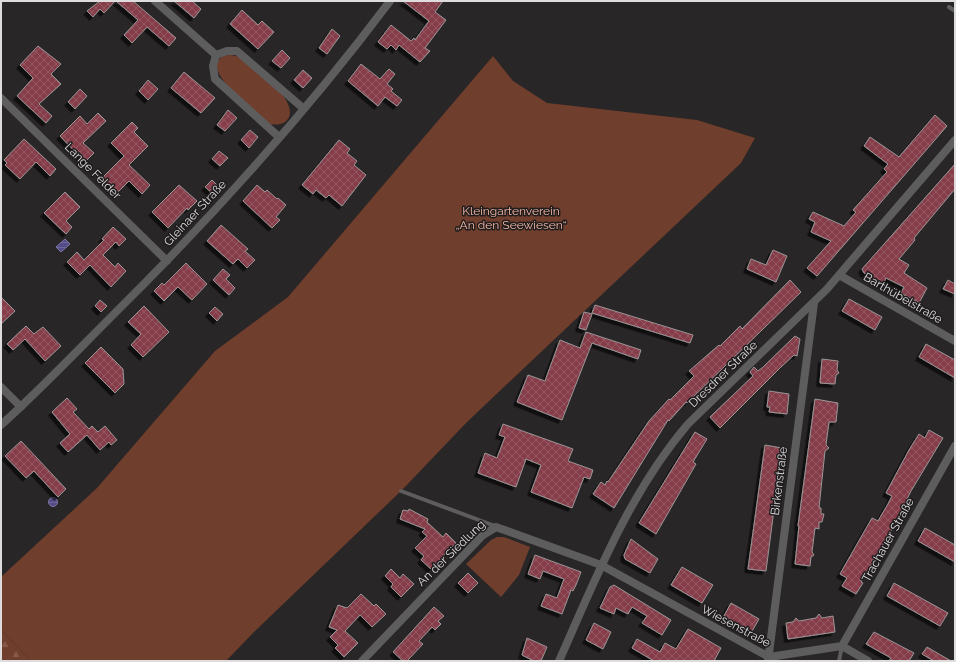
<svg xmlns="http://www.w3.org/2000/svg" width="956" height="662" font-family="Raleway,sans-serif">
  <defs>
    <pattern id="forest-firs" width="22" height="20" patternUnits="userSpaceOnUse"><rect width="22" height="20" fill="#703e2c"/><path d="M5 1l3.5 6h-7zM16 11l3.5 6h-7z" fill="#84594a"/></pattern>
    <pattern id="water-rules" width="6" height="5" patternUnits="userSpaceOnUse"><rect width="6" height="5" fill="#544c89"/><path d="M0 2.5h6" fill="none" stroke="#6c6599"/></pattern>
    <pattern id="building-cross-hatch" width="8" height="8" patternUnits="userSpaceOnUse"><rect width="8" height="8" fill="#843d49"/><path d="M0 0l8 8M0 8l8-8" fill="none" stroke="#955863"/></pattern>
    <filter id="shadow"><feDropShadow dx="-3.5" dy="3.5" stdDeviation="0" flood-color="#0009"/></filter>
  </defs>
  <rect width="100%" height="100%" fill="#292627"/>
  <path fill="#703e2c" d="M228 55C233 55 239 56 243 59 255 67 306 106 285 122 280 125 275 125 270 124 258 113 209 78 218 61 220 57 224 56 228 55Z
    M493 56 513 81 547 103 697 120 755 138 741 163 467 422 401 491 254 632 226 661H31L1 630V577L97 488 215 351 288 297Z
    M497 537H504L530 547 519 575 501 597 466 564 491 540Z"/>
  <path fill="url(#forest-firs)" d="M1 630 31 661H1Z"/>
  <path fill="url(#water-rules)" stroke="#7d77a2" d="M65 239 70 244 61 252 56 247Z
    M48.5 502a4.5 4.5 0 1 1 9 0a4.5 4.5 0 1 1-9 0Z"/>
  <path fill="url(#building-cross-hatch)" stroke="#9b9697" filter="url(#shadow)" d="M100 1H115L104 13 100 9 93 17 87 11Z
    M116 1H133L176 38 169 46 147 27 132 43 124 35 138 20Z
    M174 1H192L201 9 194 18Z
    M403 1H443L435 12 446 20 425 48 430 51 420 62 399 45 396 50 391 45 387 49 378 42 391 25 411 41 414 38 415 40 429 21Z
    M242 10 258 25 262 21 274 32 258 49 230 24Z
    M332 29 340 36 327 54 319 48Z
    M38 46 61 64 51 74 61 84 39 104 52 116 46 123 17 96 33 78 20 65Z
    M282 50 290 58 281 68 272 61Z
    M361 64 380 79 389 69 395 74 387 84 393 89 391 91 402 100 397 106 385 97 378 106 348 81Z
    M303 70 312 78 303 88 294 80Z
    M184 72 215 98 201 113 171 88Z
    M148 80 158 89 148 100 139 91Z
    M80 89 87 96 75 109 68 102Z
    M228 110 237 118 225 131 217 125Z
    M98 113 106 121 83 143 94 153 85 162 60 136 80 116 87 124Z
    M935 115 947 126 817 276 807 268 831 241 811 232 815 222 809 219 813 212 844 226 856 212 853 210 887 172 884 169 888 164 864 146 870 137 899 157Z
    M132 122 138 128 134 132 148 146 129 165 150 185 142 194 129 181 117 193 102 178 124 156 111 143Z
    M250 130 258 137 249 148 241 140Z
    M24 139 56 169 50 176 36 162 20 179 5 165 7 163 4 160Z
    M339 140 350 149 347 153 357 161 354 165 366 175 342 206 329 195 326 198 316 190 313 194 302 185Z
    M219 151 228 158 220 166 212 159Z
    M955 164V189L914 238 915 240 899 259 909 265 904 273 927 288 919 303 901 293 904 287 886 278 883 284 864 273 862 269Z
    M212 180 218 186 212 193 205 187Z
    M179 185 197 201 188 210 187 208 168 228 152 212Z
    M257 185 265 192 267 190 277 199 278 198 286 205 276 217 280 220 272 228 243 201Z
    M65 192 80 207 66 221 72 227 66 234 44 213Z
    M221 225 248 249 245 251 255 260 247 268 238 259 233 264 207 241Z
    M113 227 126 239 119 246 116 242 103 255 115 267 118 263 126 271 111 287 90 265 80 275 67 262 77 252 84 260 104 240 102 239Z
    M773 250 787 256 776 282 747 269 751 259 766 265Z
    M186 263 207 284 192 300 178 287 164 301 154 291 162 283 164 285Z
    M223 269 230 275 226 279 235 288 229 295 213 280Z
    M790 280 801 292 687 403 686 402 669 421 668 420 614 508 593 494 601 482 605 485 607 481 608 482 649 421 669 399 670 400 694 376 689 371 719 345 720 346 740 326 742 329Z
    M948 280 955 284V294L943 289Z
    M1 297 15 311 1 324Z
    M849 299 882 317 875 330 842 311Z
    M100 300 107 306 101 312 95 306Z
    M595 305 693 335 690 343 592 313Z
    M144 306 169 332 143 357 131 345 141 334 128 322Z
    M215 307 223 314 217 321 209 313Z
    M584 312 592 314 586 330 579 328Z
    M26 326 34 334 43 327 61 346 45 361 25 339 13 350 7 344Z
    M586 332 641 350 638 359 592 343 562 420 517 402 528 375 545 381 560 340 580 348Z
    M795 336 800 339 797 356 794 355 781 367 720 428 710 417 753 376 750 372 754 367 758 371 762 368Z
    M926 344 955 360V378L919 357Z
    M101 347 123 369 124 384 115 393 85 363Z
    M822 359 838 361 837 370 839 373 836 375 835 384 820 383Z
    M769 391 789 394 787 414 769 412 770 407H767Z
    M67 398 77 409 73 412 89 429 92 426 98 432 105 426 117 440 111 445 109 442 100 450 87 435 68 452 60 443 70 434 52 412Z
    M815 399 838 403 836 422H829L826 445 829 448 825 451 819 508H821V514H824L822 522H819V529L815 528 812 552 814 555 811 557 810 566 795 564 799 526H798Z
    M503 424 573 449 568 461 593 470 590 479 584 477 572 508 531 492 541 465 526 459 516 487 478 473 485 453 497 458 505 437 499 435Z
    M929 430 943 438 911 491 907 499 909 500 861 582 863 583 856 594 842 586 847 578 840 574 872 518 878 521 888 504 892 496 886 493 909 450 919 434 925 438Z
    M695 432 707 439 693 462 696 464 656 534 639 523Z
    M21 441 66 489 58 497 34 471 26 478 5 456Z
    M765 445 782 448 766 571 748 569Z
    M409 509 428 519 427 522 443 537 446 533 456 543 431 569 421 560 424 556 415 548 427 536 422 532 425 529 400 519 403 510 408 511Z
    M925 528 955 545V562L918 541Z
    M631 539 658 559 650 573 625 559 624 555Z
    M535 555 581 572 576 585 573 591 571 590 562 614 541 606 546 594 557 598 564 579 543 571 540 579 528 574Z
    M682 567 713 585 702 603 671 585Z
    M391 569 400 578 403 574 414 584 401 597 391 587 393 584 385 576Z
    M468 573 478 583 468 593 458 583Z
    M894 583 948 613 940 626 887 596Z
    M614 585 671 620 662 635 642 623 647 616 632 607 628 614 616 608 614 614 600 608 610 587Z
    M361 594 374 606 376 604 386 614 372 627 360 615 345 631 358 643 344 657 335 648 338 645 330 637 337 630 329 627 338 605 347 608Z
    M731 603 759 619 751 633 724 616Z
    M434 607 444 616 438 621 441 624 435 630 432 627 419 641 423 644 407 661H403L393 652Z
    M819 614 822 618 833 616 835 632 788 639 786 623 793 622 796 618 799 621 816 618Z
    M594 623 611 632 603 649 586 640Z
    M688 629 721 648 714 661H654L632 648 637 639 660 652 665 643 676 649Z
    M874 632 914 653 909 661H889L891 658 866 644Z
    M527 638 547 647 541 661H534L522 655Z
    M927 647 951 661H934L922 654Z"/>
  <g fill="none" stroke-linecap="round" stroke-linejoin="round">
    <path stroke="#5e5d5e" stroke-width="4" d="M949 7 955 11
      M401 491 495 526
      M839 661 842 646"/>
    <path stroke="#5e5d5e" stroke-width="8" d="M155 1 216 55
      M1 98 167 261
      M279 137 215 79 213 66 216 55 227 51H237L304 109
      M839 275 955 341
      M1 387 21 407
      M1 425C40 390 76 352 113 315 212 217 306 113 390 1
      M842 646 955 446
      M362 661 483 535 496 527 601 565 769 657 842 646 868 661
      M559 661C595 580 629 493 688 424L827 289 955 140
      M768 661 814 303"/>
  </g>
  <g text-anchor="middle" stroke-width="3" stroke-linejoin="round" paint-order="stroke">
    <g font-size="12" fill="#dedcdd" stroke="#1f1c1e">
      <text transform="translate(93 171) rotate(45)" y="4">Lange Felder</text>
      <text transform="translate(195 213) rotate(-47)" y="4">Gleinaer Straße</text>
      <text transform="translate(903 298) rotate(30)" y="4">Barthübelstraße</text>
      <text transform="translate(723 374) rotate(-44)" y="4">Dresdner Straße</text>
      <text transform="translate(779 481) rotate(-83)" y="4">Birkenstraße</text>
      <text transform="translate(888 540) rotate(-61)" y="4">Trachauer Straße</text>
      <text transform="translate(451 553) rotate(-44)" y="4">An der Siedlung</text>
      <text transform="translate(736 626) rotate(28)" y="4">Wiesenstraße</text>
    </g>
    <g font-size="12" fill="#f5b8a4" stroke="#1f1c1e">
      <text x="511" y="215">Kleingartenverein<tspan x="511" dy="14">„An den Seewiesen“</tspan></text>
    </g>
  </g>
  <rect width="956" height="662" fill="none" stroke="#dedcdd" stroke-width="4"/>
</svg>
